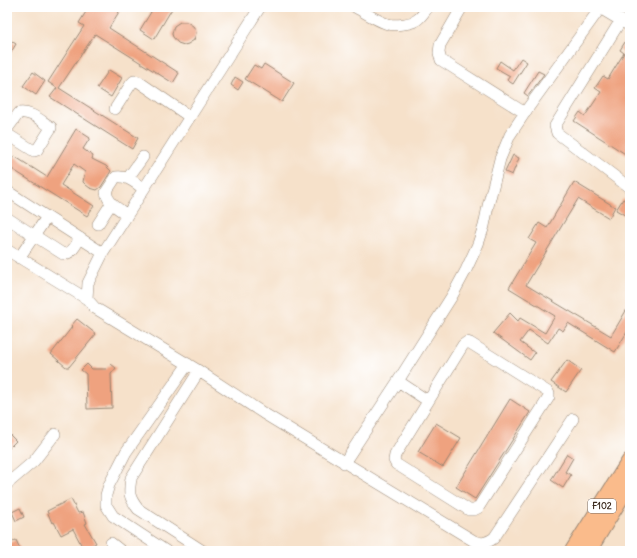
<svg xmlns="http://www.w3.org/2000/svg" width="637" height="558" font-family="Delius,sans-serif">
  <rect width="100%" height="100%" fill="#fff"/>
  <filter id="ink" filterUnits="userSpaceOnUse"><feTurbulence type="fractalNoise" baseFrequency=".025" numOctaves="2"/><feDisplacementMap in="SourceGraphic" scale="8" xChannelSelector="R" yChannelSelector="G"/><feConvolveMatrix kernelMatrix="1 2 1 2 8 2 1 2 1" color-interpolation-filters="sRGB"/></filter>
  <filter id="wash" filterUnits="userSpaceOnUse"><feTurbulence type="fractalNoise" baseFrequency=".012" numOctaves="4" result="noise"/><feDisplacementMap in="SourceGraphic" scale="16" xChannelSelector="R" yChannelSelector="G"/><feGaussianBlur stdDeviation="0.9" result="paint"/><feColorMatrix in="noise" values="0 0 0 0 0 0 0 0 0 0 0 0 0 0 0 0 0 1.4 0 .05"/><feComposite in="paint" operator="in"/></filter>
  <g filter="url(#wash)">
    <rect width="100%" height="100%" fill="#f6e1ca"/>
    <g id="blocks">
      <path fill="#efa27f" d="M89 7H122L109 28 179 73 173 83 95 34 59 88 138 138 132 149 50 97 57 88 48 82 84 26 79 23Z
        M154 7H173L154 39 140 30Z
        M180 22H187L193 26 195 29 196 33 194 40 188 44 184 45 178 43 173 37 172 34 174 26Z
        M630 34V157L574 121 580 112 585 116 601 92 595 88 603 76 608 79 624 53 620 50Z
        M7 38 16 44 7 59Z
        M521 58 527 62 513 84 507 80 510 76 496 68 500 61 513 70Z
        M264 64 294 83 282 102 245 79 254 65 261 69Z
        M109 70 122 78 111 97 97 88Z
        M538 71 544 74 528 96 524 93Z
        M33 72 45 81 36 95 23 86Z
        M235 77 243 82 238 90 231 85Z
        M76 129 90 138 83 149 93 156 92 159 106 166 111 171 101 187 97 190 90 188 86 185 83 182 85 172 74 164 61 185 94 206 87 216 7 166 14 156 47 177Z
        M513 155 519 158 512 175 505 172Z
        M574 182 615 207 609 218 578 199 526 285 611 336 630 304V327L615 352 568 323 563 331 558 328 548 343 529 330 520 342 535 353 530 360 493 333 510 313 518 321 520 318 545 333 555 316 509 288 536 243 529 239 539 223 547 228Z
        M623 199 630 203V218L616 210Z
        M77 319 96 334 69 367H66L51 354 72 327 71 326Z
        M567 360 581 370 566 392 551 382Z
        M87 364 92 369H106L111 364 116 368 111 374 112 408 87 409 86 374 81 370Z
        M510 399 530 412 475 499 456 487Z
        M436 423 461 438 443 467 418 452Z
        M7 432 16 441 7 450Z
        M567 454 573 458 565 472 571 475 563 488 551 480Z
        M71 499 78 513 83 512 87 523 85 524 96 543 84 550 73 529 61 535 54 522 52 523 47 511Z
        M20 508 24 517 16 521 12 512Z
        M16 540 21 551H8L7 548V544Z"/>
    </g>
  </g>
  <g filter="url(#ink)">
    <use href="#blocks" fill-opacity="0" stroke="#988674" stroke-width="1"/>
    <g fill="none" stroke-linecap="round" stroke-linejoin="round">
      <defs>
        <path id="minor" d="M260 7 103 253 88 283 87 299 95 308 199 371 263 413 474 541C482 544 487 543 494 538L573 419
          M355 7C364 12 379 22 388 24 395 26 413 24 418 19 422 16 425 11 428 7
          M462 7 440 45 439 53 441 60 525 113
          M600 8 630 26
          M621 20 555 126 557 133 630 188
          M115 109 131 84 134 81 139 82 190 117
          M7 129 19 113C31 111 41 121 51 127V128L37 150 34 151 7 134
          M128 178 143 157
          M7 191 103 253
          M127 215C118 208 108 204 106 192L116 177C127 175 135 183 144 189
          M7 218 63 254C72 254 76 245 80 238
          M98 224 111 204
          M7 250 87 299
          M19 258 47 217
          M467 342 470 343 548 392 549 394V397L478 508 474 510H469L396 464 394 460 395 455 463 345Z
          M199 371 131 478C129 493 128 496 138 509L203 551
          M398 381 428 401
          M344 463 398 381 452 296 466 270 478 244 484 226 488 206 500 159 510 135 528 108 601 7
          M7 484 34 461 55 434
          M111 543 121 551
          M166 551 113 516 106 505V495L109 485 126 452 188 364"/>
        <path id="highway" d="M573 551 630 461
          M588 551 630 482"/>
      </defs>
      <use href="#minor" stroke="#988674" stroke-width="12"/>
      <use href="#highway" stroke="#988674" stroke-width="18"/>
      <use href="#minor" stroke="#fff" stroke-width="11"/>
      <use href="#highway" stroke="#fabb8b" stroke-width="16"/>
    </g>
  </g>
  <g text-anchor="middle" stroke-width="3.5" stroke-linejoin="round" paint-order="stroke">
    <rect fill="#fff" stroke="#766a62" stroke-width="1" x="588" y="499" width="28" height="14" rx="3"/>
    <g font-size="9" font-weight="bold" fill="#3b2a1e">
      <text x="602" y="509">F102</text>
    </g>
  </g>
  <rect width="637" height="558" fill="none" stroke="#fff" stroke-width="24"/>
</svg>
